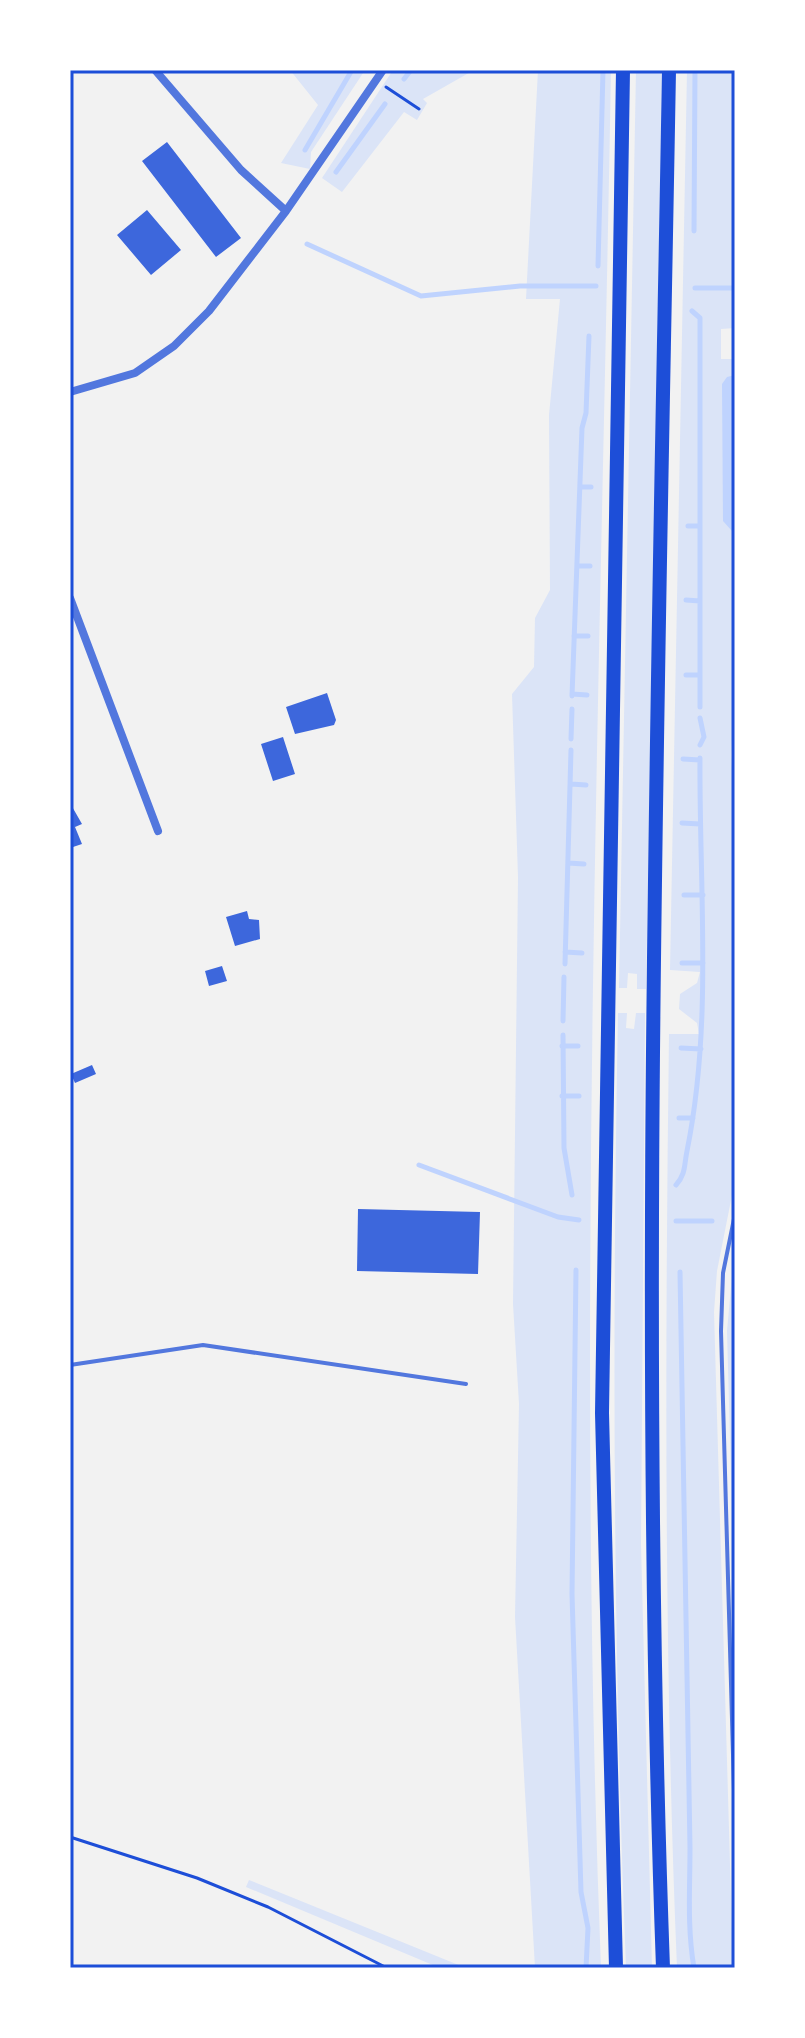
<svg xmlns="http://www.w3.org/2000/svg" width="805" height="2038" font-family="'Source Sans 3',sans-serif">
  <rect width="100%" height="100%" fill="#f2f2f2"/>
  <path fill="#dbe4f7" d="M290 70H365L311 152 310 169 281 163 318 105Z
    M393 70H474L423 99 427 103 417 120 404 112 342 192 322 178Z
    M538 70H611C600 703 576 1336 601 1968H535L515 1617 519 1404 513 1304 518 877 512 694 534 667 535 618 550 590 549 415 560 299H526Z
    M636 70H662L646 989H637V974L628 973 627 988H619Z
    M687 70H735V328L721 329V359H735V688L731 755 735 806V1180L717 1271 714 1312 733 1968H677C664 1657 665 1346 669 1034H699L697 1023 679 1009 680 994 697 983 700 972 670 970Z
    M618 1013H627L626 1028 634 1029 636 1013H645L641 1544 652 1968H626C613 1649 612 1331 618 1013Z
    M735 1243V1621L727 1331Z
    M249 1880 466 1968H440L246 1887Z"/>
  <path fill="#bfd3fe" d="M735 375V531H732L723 521 722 384 727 377Z"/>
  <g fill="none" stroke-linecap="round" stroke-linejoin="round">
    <path stroke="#bfd3fe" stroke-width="5" d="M404 79 411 70
      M305 150 352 70
      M336 172 385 104
      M694 231 695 70
      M307 244 421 296 520 286H596
      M598 266 603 70
      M695 288H735
      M692 311 700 318V707
      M580 487H591
      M688 526H700
      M577 566H590
      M686 600 700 601
      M574 636H588
      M686 675H700
      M572 694 587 695
      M572 696 582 428 586 413 589 336
      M571 739 572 709
      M700 745 704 737 700 718
      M683 759 700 760
      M571 784 586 785
      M682 823 700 824
      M568 863 584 864
      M684 895H703
      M565 952 582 953
      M682 963H703
      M565 964 571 750
      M563 1021 564 977
      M563 1035 564 1148 572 1195
      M562 1046H578
      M681 1048 701 1049
      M562 1096H579
      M679 1118H693
      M419 1165 558 1217 579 1220
      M676 1185C686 1174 684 1165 687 1151 713 1022 699 888 700 758
      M676 1221H712
      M576 1270 572 1594 581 1892 588 1928 586 1968
      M680 1272 690 1848C690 1889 687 1927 694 1968"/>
  </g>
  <path fill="#3d67dc" d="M167 142 241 238 216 257 142 161Z
    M147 210 181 250 151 275 117 235Z
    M327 693 336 720 334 725 295 734 286 707Z
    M283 737 295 774 273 781 261 744Z
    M70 803 82 824 75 827 82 844 70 848Z
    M247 911 249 919 259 920 260 939 235 946 226 917Z
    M222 966 227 981 209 986 205 971Z
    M92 1065 96 1074 75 1083 71 1074Z
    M358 1209 480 1212 478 1274 357 1271Z"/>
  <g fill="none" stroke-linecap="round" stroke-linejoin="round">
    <path stroke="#1d4ed8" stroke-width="3" d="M386 87 419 109
      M70 1837 197 1878 268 1907 387 1968"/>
    <path stroke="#5277de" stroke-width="4" d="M735 1214 723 1273 721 1331 735 1825
      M70 1365 203 1345 466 1384"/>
    <path stroke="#5277de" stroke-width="8" d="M155 70 241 170 286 211
      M70 392 135 373 174 346 209 311 286 211 383 70
      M70 598 158 831"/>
    <path stroke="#1d4ed8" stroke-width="14" d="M616 1968 602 1413 623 70
      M663 1968C640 1335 658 703 669 70"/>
  </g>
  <rect width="805" height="2038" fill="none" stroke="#ffffff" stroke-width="144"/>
  <rect x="72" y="72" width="661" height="1894" fill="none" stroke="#1d4ed8" stroke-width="3"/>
</svg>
